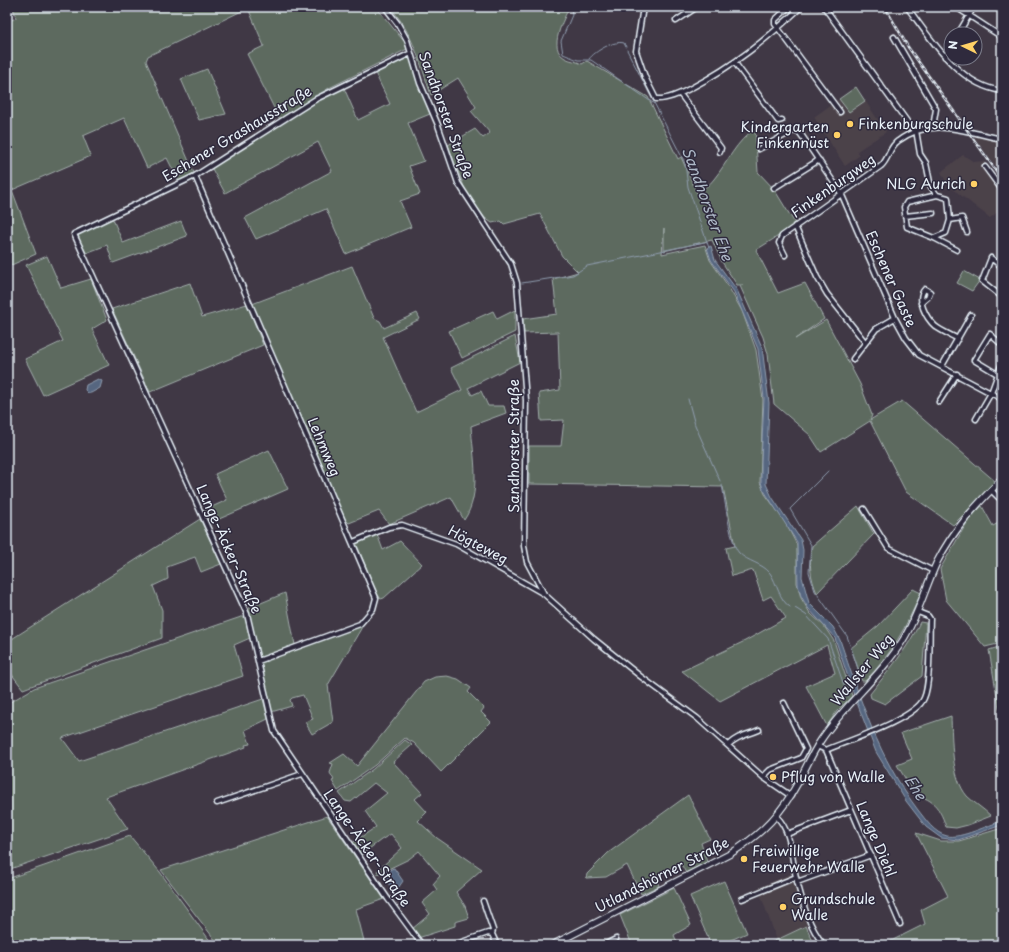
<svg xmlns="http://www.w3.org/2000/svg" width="1009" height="952" font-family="'Playpen Sans',sans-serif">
  <rect width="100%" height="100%" fill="#403845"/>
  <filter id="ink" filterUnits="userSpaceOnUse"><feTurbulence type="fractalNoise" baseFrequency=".025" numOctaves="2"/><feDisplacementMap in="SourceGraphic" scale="8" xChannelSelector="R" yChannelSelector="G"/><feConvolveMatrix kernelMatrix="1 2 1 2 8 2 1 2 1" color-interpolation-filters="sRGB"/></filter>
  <g filter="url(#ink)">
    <path fill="#4c424a" d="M856 87 886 132 857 151 860 155 845 166 814 117Z
      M973 135 1002 141V175Z
      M963 155 974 162 984 161 1002 189V209L990 218 948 185 941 172Z
      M790 874 807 925 777 940 758 888Z"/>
    <path fill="#5d6a5f" stroke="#a2aeac" d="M13 7H376L407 45V49L329 88 280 120 247 54 264 46 248 8 148 56 146 61 194 173 179 182 167 158 147 168 124 118 83 136 91 156 12 190 36 254 7 267V22L16 18Z
      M390 7H569C564 20 547 48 565 58 570 61 577 61 582 64L587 61 648 97 678 159 681 157 697 193C703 189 710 185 714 179 728 162 736 141 755 129L758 172 774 189 796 225 756 250 778 293 805 283 824 319 795 339 826 320 860 384 872 415 870 420 902 401 996 482 953 525 906 492 870 421 821 452 810 435 774 404 768 354 763 337 740 286 743 285H737L722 262 712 240 664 251V228L662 254 705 245 710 260 728 286 742 311 756 350 763 400 760 482 765 494 784 520 797 545V583L801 598 810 613 824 626 834 641 852 696 837 711 827 726 806 686 835 673 827 645 720 701 682 671 745 641 786 618 771 596 763 600 753 570 732 576 726 548 735 546 723 487 529 484V446H561L564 420 541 421 539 393 560 390 558 332 524 333 523 319 557 314 553 279 578 272 562 256 540 214 504 224 501 221 492 223 485 218 466 192 448 145 475 129 483 138 490 133 471 111 476 107 458 78 431 95C420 63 413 33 390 7Z
      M409 56 430 114 408 123 424 161 409 166 420 194 400 201 411 227 346 254 326 209 256 239 245 218 332 171 318 142 225 193 211 167 318 100 344 88 358 120 390 104 375 73Z
      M207 69 226 114 199 120 181 79Z
      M856 87 865 101 849 112 839 99Z
      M112 217 123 243 181 221 187 236 113 263 107 245 86 253 78 237 80 232Z
      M47 256 61 288 91 279 107 320 92 329 109 365 43 395 25 359 63 341 26 265Z
      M352 266 374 318 380 321 384 328 417 313 420 319 383 337 416 412 462 390 451 368 515 336 520 362 468 388 472 395 481 391 488 406H504L506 413 471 426C473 456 482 494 464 520L451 497 389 524 379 511 349 523 345 519 252 304Z
      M964 271 980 280 972 291 957 283Z
      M190 283 202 317 247 304 263 345 150 392 112 309Z
      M515 310V332L462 358 449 331 493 311 497 319Z
      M269 450 288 489 210 523 203 511 227 500 215 474Z
      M858 506 874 534 817 593C810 577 809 564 812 546Z
      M982 506 993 526 1002 521V643L985 647 946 600 940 569 969 519Z
      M200 519 221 564 201 572 195 557 167 567 168 579 153 586 162 610V638L23 689 7 668V642Z
      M377 534 383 550 400 541 422 564 384 598 381 599 377 594 356 543Z
      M913 589 921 593C907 625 891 656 865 681H862L851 648 878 626Z
      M285 593 295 645 260 658 248 612 249 608Z
      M241 617H245L250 638 234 645 243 676 62 738 79 761 263 699 268 719 245 730 250 744 245 745 246 747 106 797 128 829 7 870V704L34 688Z
      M920 622 926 623 922 676 885 704 871 698 870 694C888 671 908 649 920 622Z
      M362 625V627L328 685 333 722 312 734 305 722 313 719 303 695 292 698 290 700 292 706 271 712 260 664 262 661Z
      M1002 646V725L989 650Z
      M447 676 458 679 471 688 468 692 484 708 481 712 491 722 441 772 414 743 405 738 375 765 338 791 332 781 334 780 330 773 333 764 330 763 344 754 357 766 424 682 435 677Z
      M951 716C952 740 951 777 967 796 974 803 984 809 991 816L968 825 956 828 946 827C941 811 934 798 916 796L897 765 912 759 901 733Z
      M405 740 412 745 393 762 422 793 415 799 427 812 418 821 437 838 482 869 456 892 465 906 469 918 455 922V926L418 938 412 929 430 914 422 903 437 890 433 884 440 876 419 851 409 859 378 874 377 871 402 848 391 834 381 840 361 855 352 843 376 827 365 811 387 793 374 783 351 802 345 801 339 793 373 769Z
      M688 795 710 839 701 843 707 862 686 873 681 864 655 875 659 886 641 894 627 865 606 877 586 878 587 874 608 853Z
      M327 816 384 899 356 909 365 945H219L161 870Z
      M1002 828V945H964L963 941 956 945H888L887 943 925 924 921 910 948 896 916 833 941 841H959Z
      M130 836 160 872 213 945H7V879Z
      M724 881 747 933 719 945H711L690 896Z
      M674 888 691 925 674 935 678 945H658L656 942 648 945H632L620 915Z
      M806 926 812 939 817 945H766Z"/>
    <path fill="#566680" stroke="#909eb0" d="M711 246 715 260 737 290 762 347 769 403 766 484 772 497 801 540 803 550 802 577 809 603 833 627 840 640C861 701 878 757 918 810 926 820 934 833 947 836 961 839 988 825 1002 821V825L958 840 941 838 926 827 906 801 876 752 854 695 835 638 808 608 801 596 798 585 797 542 763 489 761 482V462L764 398 758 349 734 292 711 260 707 248Z
      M98 379 102 381 100 388 91 393H88L85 390 86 385Z
      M394 868 403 881 396 891 393 890 383 876 386 871Z"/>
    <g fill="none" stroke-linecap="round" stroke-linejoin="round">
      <path stroke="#909eb0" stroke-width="1" d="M571 7 572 15 561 41 563 54 578 60H591L653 103
        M627 50 685 163 688 187 709 248
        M589 59C595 51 614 40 624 43L626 47
        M522 283 573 275 587 266 705 242
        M688 399 695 425 720 481
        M828 471 790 509 811 545 809 572 815 591 847 636 859 671
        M722 485C725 500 730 543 739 553 748 562 762 563 770 573 777 583 779 600 790 607
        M795 608 806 615 828 639 848 697"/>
      <defs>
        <path id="minor" d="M385 7 398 24 407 40 420 83 438 125 458 183 511 264 517 283 526 400 524 546 527 562 544 594 594 639 640 676 697 718 763 777 791 796
          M643 7 636 51 645 77 656 99C668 100 682 93 693 87 735 65 767 39 801 7
          M789 7 775 20V24L840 112
          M824 7 914 131
          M907 7C932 40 958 85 1002 91
          M956 7 1002 37
          M676 21 697 7
          M958 34 971 12 972 7
          M894 37 936 109 933 127
          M411 53 316 99 195 176 74 234 247 614 274 731 388 899 422 945
          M945 57 951 46
          M735 63 778 121 782 120
          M680 94 721 148 720 152
          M916 130 920 154 926 163 931 187 937 195 907 202 904 207 907 227 934 238 957 250
          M759 149 793 131 800 133 841 193 895 318 906 338 919 355 1002 399
          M985 167 1002 190
          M195 176 376 598 373 609 360 624 258 661
          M774 188 819 160
          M905 216 933 213
          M950 220 962 218 967 232
          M795 226 817 277 827 294 865 342
          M934 238 946 233 950 220 948 198 937 195
          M785 255 779 243 782 236 881 166C889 159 889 147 898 141 931 116 966 132 1002 139
          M1002 267 991 258 982 281 1002 297
          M921 303 928 297 930 292 925 289C915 299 927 319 935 326 941 331 951 335 958 339
          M853 359 876 329 895 318
          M942 366 971 315
          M999 375 974 360 990 334 1002 345
          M939 402 957 374
          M976 419 991 393 1002 363
          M991 490 998 497 1002 499
          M864 509 888 548 933 571
          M353 542 389 527 402 525 456 544 544 594
          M728 745C739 735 745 736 759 730
          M817 746 826 750 829 757 900 924
          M826 750C847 741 916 719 924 698 931 683 929 638 930 619L928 616 918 612
          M763 777 770 770 801 758 806 749 784 703
          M217 803 302 774
          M776 816C792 831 791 857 796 877 802 901 808 926 824 945
          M787 834 851 810
          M797 882 871 855
          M742 899 796 877
          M483 901 493 930 492 934
          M453 945 488 933 492 934 497 945
          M604 945 616 939"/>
        <path id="tertiary" d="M552 945 730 854C755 838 775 821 790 796 802 778 809 758 821 740 845 704 880 677 903 640 918 616 925 588 937 562 953 530 977 504 1002 479"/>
      </defs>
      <use href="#minor" stroke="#e8f1f8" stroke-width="7"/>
      <use href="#tertiary" stroke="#e8f1f8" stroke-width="8"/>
      <use href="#minor" stroke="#2f2a3d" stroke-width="4"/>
      <use href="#tertiary" stroke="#2f2a3d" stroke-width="5.5"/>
      <defs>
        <path id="rail" d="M885 7 908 47 1002 179"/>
      </defs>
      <use href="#rail" stroke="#e8f1f8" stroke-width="2.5"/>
      <use href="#rail" stroke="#2f2a3d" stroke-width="1" stroke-dasharray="3" stroke-linecap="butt"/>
    </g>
  </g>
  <g fill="#ffd166" stroke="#2f2a3d" stroke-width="1.5">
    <circle cx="850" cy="124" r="4"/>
    <circle cx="837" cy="135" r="4"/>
    <circle cx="974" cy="184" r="4"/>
    <circle cx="773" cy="777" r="4"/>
    <circle cx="744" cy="859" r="4"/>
    <circle cx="783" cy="907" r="4"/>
  </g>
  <g text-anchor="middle" stroke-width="3" stroke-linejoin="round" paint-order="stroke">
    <g font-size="14" fill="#e8f1f8" stroke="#2f2a3d">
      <text transform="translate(446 115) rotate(70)" y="5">Sandhorster Straße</text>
      <text transform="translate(237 134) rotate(-31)" y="5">Eschener Grashausstraße</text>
      <text transform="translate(833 186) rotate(-35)" y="5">Finkenburgweg</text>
      <text transform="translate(891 279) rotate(66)" y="5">Eschener Gaste</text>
      <text transform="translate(514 446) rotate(-90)" y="5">Sandhorster Straße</text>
      <text transform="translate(324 447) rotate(67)" y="5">Lehmweg</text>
      <text transform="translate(478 545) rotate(28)" y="5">Högteweg</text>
      <text transform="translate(229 549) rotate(66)" y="5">Lange-Äcker-Straße</text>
      <text transform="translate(862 670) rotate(-50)" y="5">Wallster Weg</text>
      <text transform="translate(876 839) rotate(67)" y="5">Lange Diehl</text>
      <text transform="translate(367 848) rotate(55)" y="5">Lange-Äcker-Straße</text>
      <text transform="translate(662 875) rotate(-27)" y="5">Utlandshörner Straße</text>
    </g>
    <g font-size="14" fill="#e8f1f8" stroke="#2f2a3d" text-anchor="start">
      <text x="858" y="129">Finkenburgschule</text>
      <text x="829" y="132" text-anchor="end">Kindergarten<tspan x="829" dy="16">Finkennüst</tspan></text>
      <text x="966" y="189" text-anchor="end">NLG Aurich</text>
      <text x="781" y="782">Pflug von Walle</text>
      <text x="752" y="856">Freiwillige<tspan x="752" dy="16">Feuerwehr Walle</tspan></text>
      <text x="791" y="904">Grundschule<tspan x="791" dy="16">Walle</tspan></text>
    </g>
    <g font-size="15" font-style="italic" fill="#aeb9c8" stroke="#2f2a3d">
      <text transform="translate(707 204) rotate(70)" y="5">Sandhorster Ehe</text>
      <text transform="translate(915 788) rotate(57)" y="5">Ehe</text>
    </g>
  </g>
  <rect width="1009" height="952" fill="none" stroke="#2f2a3d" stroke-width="24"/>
  <rect x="12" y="12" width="985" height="928" fill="none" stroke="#e8f1f8" stroke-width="1.5" filter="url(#ink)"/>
  <g transform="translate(963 46) rotate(275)"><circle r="19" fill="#2f2a3d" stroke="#797a88"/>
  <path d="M0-3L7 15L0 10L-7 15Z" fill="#ffd166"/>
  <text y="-6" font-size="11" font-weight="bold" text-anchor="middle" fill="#e8f1f8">N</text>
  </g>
</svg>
